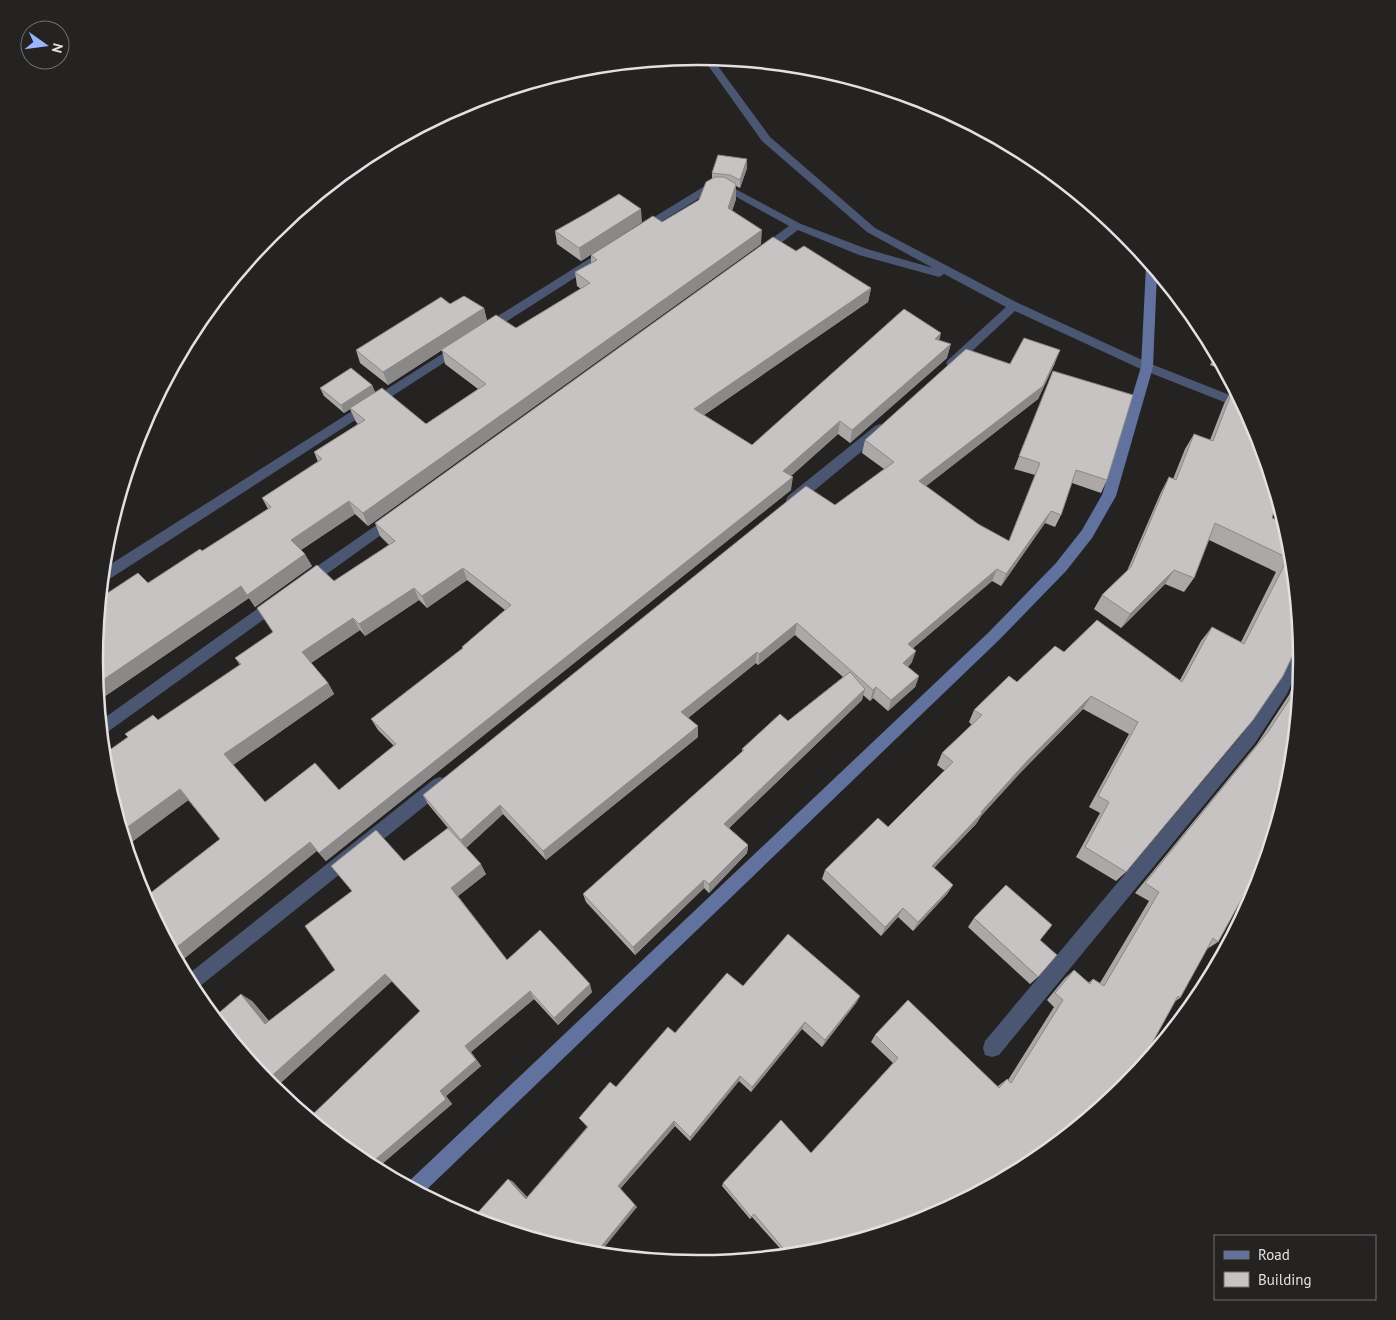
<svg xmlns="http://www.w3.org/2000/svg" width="1396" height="1320" font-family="'PT Sans',sans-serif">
  <rect width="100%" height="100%" fill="#252322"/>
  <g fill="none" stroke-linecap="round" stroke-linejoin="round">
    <path fill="#4b5672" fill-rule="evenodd" d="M702 57 712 58 770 137 875 228 1018 303 1151 364 1240 399 1245 409 1239 408 1143 370 1015 311 956 366H948L946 363 948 360 1006 307 944 274 939 277 859 255 798 230 765 255H757L755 252 757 249 789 226 724 190 714 189 646 231H638L636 229 638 227 708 184H726L801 224 867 249 933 268 867 232 762 141Z
      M608 247 612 248 614 251 612 254 490 332H482L480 329 482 326Z
      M461 342 465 343 467 346 465 349 108 580 102 581 103 569Z
      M880 424 885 426 886 429 885 432 798 504 793 505 788 504 786 500 788 496 875 426Z
      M394 513 399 514 401 518 399 522 310 586 305 588 300 586 298 582 300 578Z
      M276 597 281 599 283 603 281 607 102 736 100 721 271 599Z
      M1300 640 1302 659 1287 694 1255 743 999 1055 992 1057 985 1055 983 1048 985 1041 1243 733 1273 690 1295 642Z
      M440 777 446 779 448 784 446 789 194 991 186 976 434 779Z"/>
    <path fill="#61729e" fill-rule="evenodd" d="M1149 263 1157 273 1153 367 1116 496 1092 538 1066 571 999 640 422 1194 405 1185 989 632 1056 563 1082 530 1102 495 1141 367 1146 266Z"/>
  </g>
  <path fill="#aba8a7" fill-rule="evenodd" d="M747 168 740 188 736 186V199L732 211 761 244 368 526 355 514 301 550 312 566 255 607 249 598 98 701 94 660 148 583 202 551 268 509 262 498 318 462 314 452 358 424 356 422 350 409 344 413 324 396 320 388 372 385 375 392 426 424 478 389 445 364 442 350 388 385 360 363 356 350 450 304 484 308 487 321 516 328 581 289 577 286 575 272 591 263V255L662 222 699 200 712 178V173Z
    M642 222 581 261 557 244 555 231Z
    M796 251 871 288 868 302 704 415 752 445 940 340 947 358 850 443 838 434 791 476V490L326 861 317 851 220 839 188 800 129 844 125 841 106 778 158 720 240 665 235 658 273 632 257 608 334 581 389 545 380 536 375 523ZM467 580 505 610 462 647V649L371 719 378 730 394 746 339 790 265 802 233 765 334 694 328 683 311 663 360 630 365 636 419 600 427 608Z
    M1216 355 1225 371 1210 365Z
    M1055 363 1038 399 926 486 978 524 1009 541 1035 475 1014 469 1053 371 1107 480 1101 493 1072 483 1061 515 1055 527 1045 523 1001 586 992 581 913 648 912 662 908 667 919 676 915 687 888 711 873 698 870 701 863 695 862 700 729 828 748 845 747 853 709 893 704 888 635 955 586 902 583 894 742 752V749L788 721 843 677 795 635 758 665 756 663 688 718 698 737 546 860 503 814 466 848 486 874 458 896 507 960 592 992 558 1025 534 999 471 1052 481 1066 446 1096 452 1104 376 1169 420 1011 392 981 274 1089 271 1087 252 1001 269 1021 335 970 404 861 448 828 428 804 423 795 835 505 884 469 862 453 865 440 1010 364Z
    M1232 384 1256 429 1272 518 1285 524 1298 625 1126 872 1116 881 1076 857 1100 813 1089 807 1129 734 1083 709 1020 773 981 816 976 824 934 868 953 885 947 894 913 931 898 917 881 936 822 879 825 870 888 827 945 771 937 765 942 753 972 725 969 722 974 710 1064 652 1180 680 1201 641 1212 627 1241 642 1276 572 1209 540 1194 578 1184 592 1165 584 1121 628 1094 609 1102 595 1127 571 1161 492 1169 477 1173 479 1185 449 1194 434 1210 440 1224 404 1230 393H1229Z
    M1301 666 1290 778 1256 891 1246 910 1238 905 1218 942 1207 949 1180 998 816 1252 786 1255 752 1217 750 1219 722 1186 723 1183 811 1153 893 1063 871 1042 875 1035 998 1086 1007 1079 1008 1080 1054 1007 1047 1000 1065 978 1074 970 1088 983 1093 979 1100 983 1149 901 1135 893 1257 744 1289 695Z
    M974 918 1038 977 1030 984 968 927Z
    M743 986 860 996 856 1003 822 1047 802 1029 751 1092 739 1081 690 1141 675 1126 620 1189 637 1207 592 1253 580 1252 508 1179 513 1182 527 1197 587 1127 579 1118 616 1087 675 1033Z"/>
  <path fill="#8b8888" d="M747 159V168L740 188V180Z
    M736 184V199L728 223V208Z
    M641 209 642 222 581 261 579 248Z
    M762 230 761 244 368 526 363 513Z
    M871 288 868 302 694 422V409Z
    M484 308 487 321 388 385 383 372Z
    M941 333 938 347 935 339Z
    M951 344 947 358 850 443 852 430Z
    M1060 350 1055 363 1038 399 916 494 919 481Z
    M372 385 375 393 344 413 341 405Z
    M840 421 838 434 782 484 783 471Z
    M793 477 791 490 326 861 319 853Z
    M349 501 355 514 297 552 291 540Z
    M1051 511 1045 523 1001 586 1006 574Z
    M305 554 312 566 255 607 247 595Z
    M463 568 467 580 427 608 422 596Z
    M997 569 992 581 904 656 908 644Z
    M1174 570 1165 584 1121 628 1130 614Z
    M241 586 249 598 98 701 97 684Z
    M414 588 419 600 365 636 359 624Z
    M353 618 360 630 309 664 302 652Z
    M797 623 795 635 758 665 759 654Z
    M916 651 912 662 899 674 903 663Z
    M757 652 756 663 682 723 681 712Z
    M919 676 915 687 888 711 891 700Z
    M328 683 334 694 233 765 224 754Z
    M876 687 873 698 870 701 873 690Z
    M865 689 862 700 724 833V824Z
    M1091 696 1083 709 1020 773 981 816 976 824 926 876 932 866 1027 761Z
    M698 726V737L546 860 543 851Z
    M180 789 190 799 129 844 125 841 122 831Z
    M500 805 503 814 465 849 461 840Z
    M310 842 317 851 179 963 172 951Z
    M748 845 747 853 709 893V884Z
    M481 864 486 874 457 897 451 888Z
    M704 880V888L635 955 633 947Z
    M953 885 947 894 913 931 918 922Z
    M903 908 898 917 881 936 885 927Z
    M385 974 392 981 274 1089 271 1087 266 1081Z
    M590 984 592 992 558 1025 554 1018Z
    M530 991 534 999 471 1052 481 1066 446 1096 452 1104 376 1169 369 1165 440 1091 465 1046Z
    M241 994 252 1001 276 1031 265 1024Z
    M860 996 856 1003 822 1047 825 1040Z
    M805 1022 802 1029 751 1092 752 1087Z
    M740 1076 739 1081 690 1141V1137Z
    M674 1121 675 1126 620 1189 618 1186Z
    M508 1179 513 1182 530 1201 526 1199Z
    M635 1205 637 1207 599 1254 596 1253Z
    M592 1249 595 1250 592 1253H588Z"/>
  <path fill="#c7c3c2" stroke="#8b8888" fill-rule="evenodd" d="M718 155 747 159 740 180 730 175 712 173Z
    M715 177H724L736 184 728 208 762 230 363 513 349 501 291 540 305 554 247 595 241 586 97 684 94 660 98 619 101 617 99 614 100 598 138 573 148 583 200 549 202 551 271 507 262 498 322 459 314 452 365 420 350 408 382 388 426 424 486 384 441 350 496 315 516 328 590 283 575 272 597 260 591 255 653 216 662 222 699 200 706 182Z
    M619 194 641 209 579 248 555 231 587 213Z
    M773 237 796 251 804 246 871 288 694 409 752 445 904 309 941 333 935 339 951 344 852 430 840 421 783 471 793 477 319 853 310 842 172 951 144 898 220 839 180 789 122 831 106 778 104 754 128 737 125 734 153 715 158 720 241 664 235 658 273 632 257 608 317 565 334 581 395 541 375 523ZM463 568 511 605 462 647 463 648 371 719 396 744 339 790 315 763 265 802 224 754 328 683 302 652 353 618 359 624 414 588 422 596Z
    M464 296 484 308 383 372 356 350 441 297 450 304Z
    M1024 338 1060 350 1043 386 919 481 978 524 1009 541 1040 463 1019 456 1053 371 1133 395 1107 480 1076 470 1061 515 1051 511 1006 574 997 569 908 644 916 651 903 663 919 676 891 700 876 687 873 690 797 623 759 654 757 652 681 712 698 726 543 851 500 805 461 840 423 795 806 486 835 505 894 462 865 440 966 349 1010 364Z
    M351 368 372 385 341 405 320 388Z
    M1233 389H1235L1256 429 1278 501 1272 518 1285 524 1290 542 1298 625 1297 629 1299 630 1300 640 1283 676 1253 720 1126 872 1085 847 1109 802 1098 796 1138 722 1091 696 1027 761 981 812 982 813 932 866 953 885 918 922 903 908 885 927 825 870 878 818 888 827 953 762 942 753 982 715 974 710 1009 676 1017 682 1055 646 1064 652 1097 620 1182 682 1212 627 1244 644 1288 558 1215 523 1194 578 1174 570 1130 614 1102 595 1131 567 1169 477 1176 480 1194 434 1213 441Z
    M850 672 865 689 724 824 748 845 709 884 704 880 633 947 583 894 744 750 742 749 780 714 788 721Z
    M1299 685 1290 778 1256 891 1252 897 1245 893 1218 942 1213 938 1180 998 1178 996 1134 1076 1125 1087 1033 1162 929 1218 816 1252 789 1255 754 1214 751 1217 723 1183 781 1120 811 1153 898 1058 875 1035 908 1000 999 1088 1007 1079 1011 1083 1063 1000 1055 993 1074 970 1090 984 1093 979 1104 986 1159 892 1145 883 1268 732Z
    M448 828 481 864 451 888 507 960 540 930 590 984 554 1018 530 991 465 1046 476 1060 440 1091 446 1099 369 1165 362 1162 309 1118 420 1011 385 974 266 1081 214 1017 241 994 265 1024 335 970 305 926 352 891 331 866 376 830 404 861Z
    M1006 885 1052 925 1040 940 1057 955 1038 977 974 918Z
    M788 934 860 996 825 1040 805 1022 752 1087 740 1076 690 1137 674 1121 618 1186 635 1205 596 1253 592 1249 588 1253 580 1252 472 1219 508 1179 526 1199 588 1127 579 1118 610 1082 616 1087 668 1027 675 1033 727 973 743 986Z
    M655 1256 658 1260 651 1259Z"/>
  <path d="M0 0H1396V1320H0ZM103 660a595 595 0 1 1 1190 0a595 595 0 1 1-1190 0Z" fill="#252322" fill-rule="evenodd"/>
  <path fill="none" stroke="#e2e0e0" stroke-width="2.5" d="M103 660a595 595 0 1 1 1190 0a595 595 0 1 1-1190 0Z"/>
  <rect x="1214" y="1235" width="162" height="65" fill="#252322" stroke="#716f6e"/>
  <rect x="1224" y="1251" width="25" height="8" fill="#61729e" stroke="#716f6e"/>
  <text x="1258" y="1260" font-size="15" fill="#e2e0e0">Road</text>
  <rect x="1224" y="1272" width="25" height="15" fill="#c7c3c2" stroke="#716f6e"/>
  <text x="1258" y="1285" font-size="15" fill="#e2e0e0">Building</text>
  <g transform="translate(45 45) rotate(104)"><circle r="24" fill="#252322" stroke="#716f6e"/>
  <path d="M0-4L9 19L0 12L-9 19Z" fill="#99b5fd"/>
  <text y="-8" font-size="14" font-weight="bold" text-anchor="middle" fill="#e2e0e0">N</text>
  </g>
</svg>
